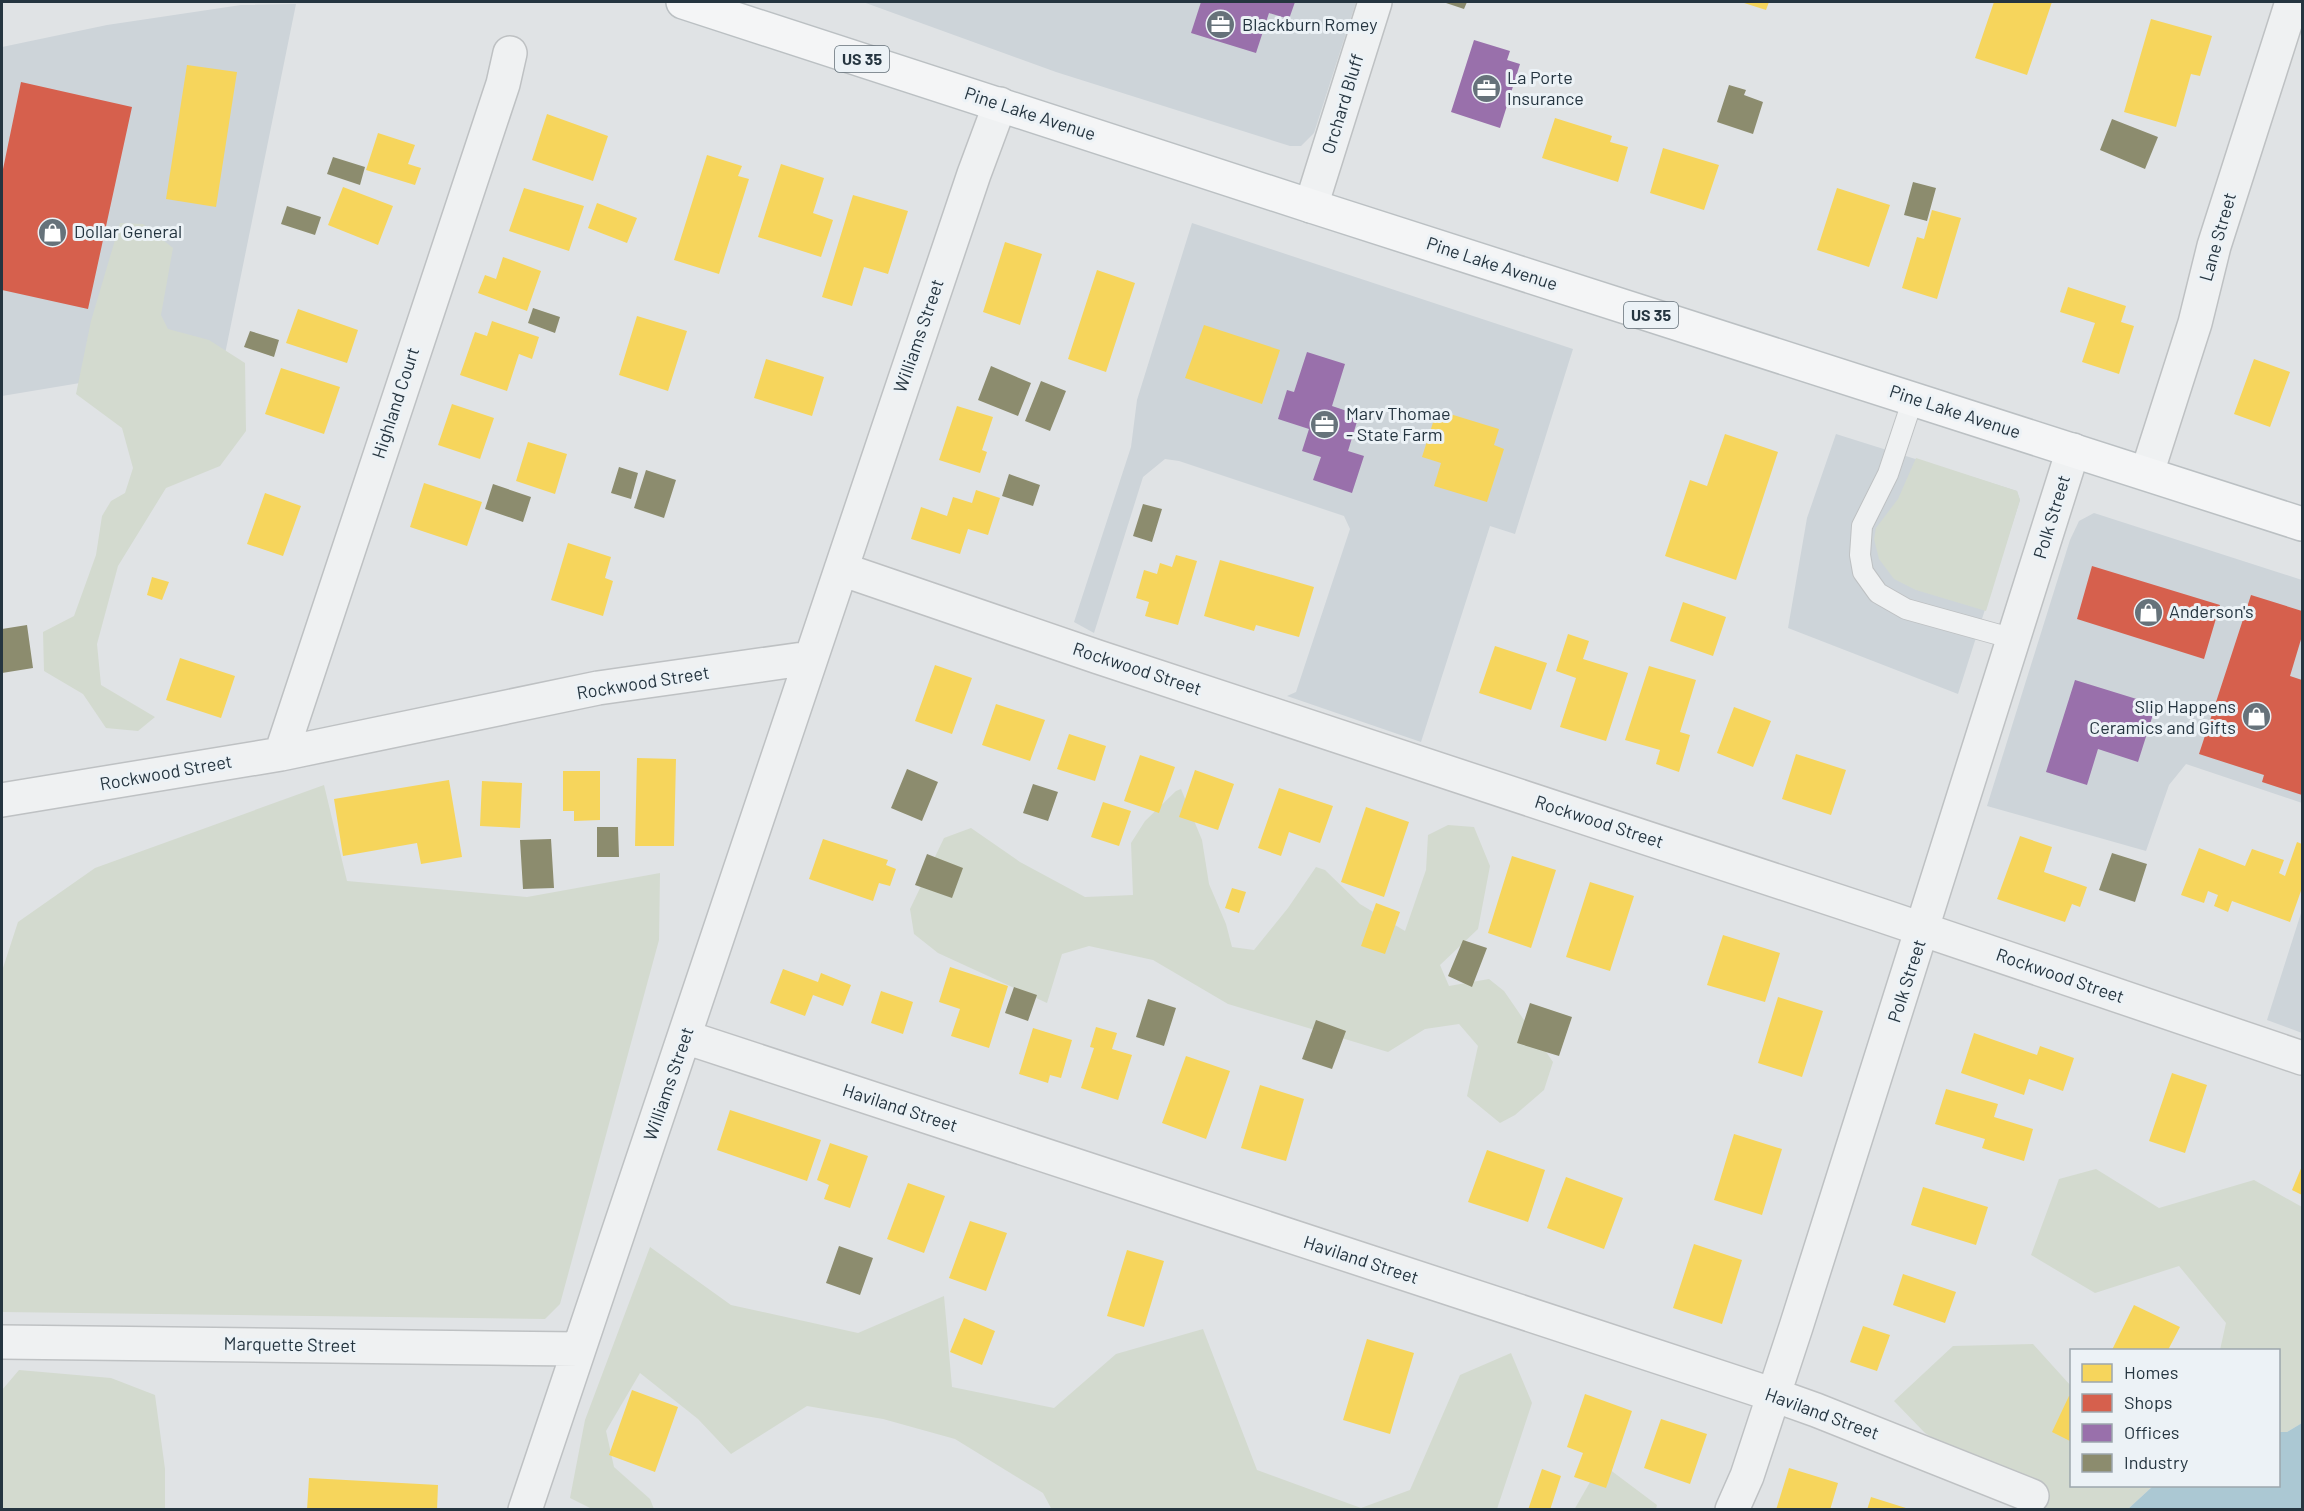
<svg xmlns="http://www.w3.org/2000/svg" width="2304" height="1511" font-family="Barlow,sans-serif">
  <rect width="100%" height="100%" fill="#e0e3e5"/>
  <path fill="#cdd4d9" d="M863 2H1356L1314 133 1301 146H1290L1056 72Z
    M296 4 224 359 2 396V47L107 25 241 5Z
    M1192 223 1573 349 1515 534 1490 526 1421 742 1287 696 1296 692 1350 529 1344 516 1179 461 1165 459 1143 477 1094 633 1074 622 1131 447 1137 400Z
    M1836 434 2017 491 2020 500 1958 694 1788 628 1807 518Z
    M2094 513 2302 580V803L2186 764 2169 785 2146 851 1987 806 2070 540 2079 521Z
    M2302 910V1033L2267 1020Z"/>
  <path fill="#d3dacf" d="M120 223 143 224 173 248 161 315 168 329 209 340 245 363 246 431 220 466 166 488 118 566 97 644 101 685 155 717 138 731 106 728 83 694 44 671 43 632 74 616 96 555 102 516 111 501 125 493 133 468 122 428 76 394 91 321Z
    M1916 458 2017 491 2020 500 1986 611 1916 590 1894 579 1879 559 1874 539 1876 528 1898 499Z
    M324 785 347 881 527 897 660 873 659 940 560 1304 545 1319 2 1312V971L18 922 95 868Z
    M1181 789 1202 840 1209 884 1226 924 1232 947 1254 950 1288 908 1316 867 1325 870 1360 904 1405 931 1426 870 1428 835 1448 825 1474 827 1490 866 1478 929 1440 965 1449 986 1489 979 1504 991 1553 1062 1544 1090 1515 1115 1500 1123 1467 1096 1478 1046 1459 1024 1425 1029 1388 1052 1228 1004 1153 960 1089 946 1062 954 1047 1003 938 953 914 934 910 909 944 838 971 828 1020 862 1085 897 1133 895 1131 843 1145 821 1176 791Z
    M2096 1169 2159 1208 2254 1180 2302 1207V1423L2287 1432H2279L2278 1350H2220L2226 1323 2179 1266 2095 1293 2031 1255 2059 1179Z
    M650 1247 731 1305 858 1333 944 1296 952 1387 1054 1408 1116 1354 1203 1329 1257 1470 1361 1508 1410 1490 1460 1375 1511 1353 1532 1403 1497 1509 1052 1510 1043 1493 955 1439 883 1419 807 1406 731 1454 698 1419 640 1373 606 1431 614 1467 650 1499 654 1509H592L570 1498 585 1420Z
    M2033 1344 2071 1386 2072 1486H2153L2128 1509H2046L1925 1433 1894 1401 1953 1346Z
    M19 1370 111 1378 155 1395 165 1469V1509H2V1390Z
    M1601 1463 1657 1505 1656 1509 1574 1510Z"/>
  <path fill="#abc8d3" d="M2302 1423V1509H2128L2153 1486H2278L2279 1432H2287Z"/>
  <path fill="#f6d55c" d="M1741 2H1769L1766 10Z
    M1994 2H2052L2027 75 1975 58Z
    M2151 19 2212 36 2200 76 2191 74 2176 127 2124 112Z
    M187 65 237 72 216 207 166 199Z
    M547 114 608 136 593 181 532 160Z
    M1555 118 1612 136 1610 142 1628 147 1618 182 1542 158Z
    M378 133 415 145 408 164 421 168 415 185 366 170Z
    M1663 148 1719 165 1704 210 1650 193Z
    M707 155 742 166 738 176 749 179 719 274 674 260Z
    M781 164 824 178 813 213 833 220 821 257 758 237Z
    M343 187 393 206 378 245 328 225Z
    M524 188 584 206 569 251 509 231Z
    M1837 188 1890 205 1869 267 1817 250Z
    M853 195 908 211 888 274 864 267 852 306 822 297Z
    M597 203 637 218 627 243 588 228Z
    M1932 210 1961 218 1937 299 1902 288 1917 237 1924 239Z
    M1005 242 1042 254 1020 325 983 312Z
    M503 257 541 271 527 311 478 293 485 275 496 279Z
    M1097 270 1135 283 1106 372 1068 359Z
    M2068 287 2126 306 2121 322 2134 326 2119 374 2082 362 2095 323 2060 312Z
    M298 309 358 330 347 363 286 343Z
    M637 316 687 331 668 391 619 375Z
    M492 321 539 337 532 359 519 354 507 391 460 375 475 332 487 336Z
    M1204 325 1280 350 1262 404 1185 378Z
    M766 359 824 377 812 416 754 398Z
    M2254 359 2290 372 2270 427 2234 414Z
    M281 368 340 387 324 434 265 414Z
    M452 404 494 418 480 459 438 445Z
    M957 406 993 417 982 450 987 452 980 473 939 460Z
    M1437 410 1499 429 1494 445 1504 449 1487 502 1434 486 1441 463 1422 457Z
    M1725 434 1778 452 1736 580 1665 556 1690 480 1707 486Z
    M528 442 567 454 555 494 516 481Z
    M424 483 482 502 467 546 410 527Z
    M976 490 1000 498 988 535 968 529 960 554 911 539 921 507 947 516 953 497 972 503Z
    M265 493 301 506 283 556 247 544Z
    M568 543 611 557 605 578 613 581 603 616 551 600Z
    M1176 555 1197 561 1178 625 1145 616 1149 602 1136 598 1144 570 1157 574 1160 563 1172 567Z
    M1220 560 1314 587 1299 637 1256 625 1254 631 1204 616Z
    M152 577 169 582 162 600 147 595Z
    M1683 602 1726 617 1713 656 1670 641Z
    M1568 634 1589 641 1583 659 1628 673 1606 741 1560 727 1576 678 1556 671Z
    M1495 646 1547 663 1531 710 1479 693Z
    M180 658 235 676 221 718 166 700Z
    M935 665 972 678 952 734 915 721Z
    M1649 666 1696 680 1680 732 1690 735 1679 772 1656 764 1660 750 1625 740Z
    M996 704 1045 720 1030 761 982 745Z
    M1734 707 1771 721 1753 767 1717 753Z
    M1069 734 1106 746 1095 781 1057 769Z
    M1796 754 1846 770 1831 815 1782 799Z
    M1140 755 1175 767 1159 813 1124 801Z
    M637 758 676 759 674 846H635Z
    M1195 770 1234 784 1218 830 1179 817Z
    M563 771H600V820L574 821V811H563Z
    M449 780 462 857 421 864 417 843 343 856 334 799Z
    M482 781 522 783 520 828 480 826Z
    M1279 788 1333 806 1320 843 1289 832 1281 856 1258 848Z
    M1103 802 1131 811 1119 846 1091 837Z
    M1366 807 1409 822 1384 897 1341 882Z
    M2020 836 2052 847 2044 872 2087 887 2080 907 2072 904 2065 922 1997 899Z
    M823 839 888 860 886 865 896 869 890 886 879 883 873 901 809 879Z
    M2297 842 2302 844V888L2290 922 2232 901 2228 912 2214 906 2218 895 2208 891 2204 903 2181 895 2199 848 2245 866 2252 849 2284 860 2279 873 2285 876Z
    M1512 856 1556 870 1531 948 1488 933Z
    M1590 882 1634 896 1610 971 1566 957Z
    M1232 888 1246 892 1239 913 1225 908Z
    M1376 903 1400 912 1385 954 1361 946Z
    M1723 935 1780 953 1765 1002 1707 985Z
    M950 967 1008 986 989 1048 951 1036 960 1009 939 1002Z
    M783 969 818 982 821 973 851 985 843 1006 813 995 805 1016 770 1003Z
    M881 991 913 1002 903 1034 871 1023Z
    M1778 997 1823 1011 1802 1077 1758 1063Z
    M1096 1027 1117 1033 1112 1049 1132 1055 1118 1100 1081 1088 1094 1048 1090 1047Z
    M1033 1028 1072 1040 1061 1078 1050 1075 1048 1083 1019 1074Z
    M1974 1033 2037 1055 2040 1046 2074 1058 2063 1091 2029 1079 2024 1095 1961 1073Z
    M1186 1056 1230 1071 1206 1139 1162 1123Z
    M2172 1073 2207 1085 2185 1153 2149 1141Z
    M1260 1085 1304 1099 1286 1161 1241 1148Z
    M1946 1089 1998 1104 1994 1117 2033 1129 2024 1161 1982 1148 1985 1139 1935 1124Z
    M730 1110 821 1140 807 1181 717 1150Z
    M1734 1134 1782 1149 1762 1215 1714 1200Z
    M830 1143 868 1156 850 1208 824 1199 829 1185 817 1180Z
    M1487 1150 1545 1170 1528 1222 1468 1202Z
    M2302 1166V1195L2292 1190Z
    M1566 1177 1623 1198 1604 1249 1547 1228Z
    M908 1183 945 1196 924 1253 887 1239Z
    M1923 1187 1988 1207 1976 1245 1911 1225Z
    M970 1221 1007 1233 986 1291 949 1278Z
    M1694 1244 1742 1260 1722 1324 1673 1308Z
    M1127 1250 1164 1261 1144 1327 1107 1316Z
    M1903 1274 1956 1292 1945 1323 1893 1305Z
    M2134 1305 2180 1327 2168 1350H2112Z
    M964 1318 995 1331 982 1365 950 1352Z
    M1863 1326 1890 1335 1877 1371 1850 1362Z
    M1367 1339 1414 1353 1390 1434 1343 1420Z
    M632 1390 678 1407 655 1472 609 1455Z
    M1585 1394 1632 1411 1606 1488 1574 1477 1583 1453 1567 1447Z
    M2069 1396 2072 1397V1442L2052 1432Z
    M1661 1419 1707 1434 1690 1484 1644 1468Z
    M1789 1468 1838 1483 1830 1510H1776Z
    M1542 1469 1561 1476 1550 1510H1528Z
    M309 1478 438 1485 437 1510H307Z
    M1871 1497 1909 1509V1510H1867Z"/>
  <path fill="#d6604d" d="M21 82 132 107 88 309 2 290V174Z
    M2092 566 2220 605 2204 659 2077 619Z
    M2251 595 2302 611V636L2290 676 2302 680V795L2262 782 2264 775 2199 754Z"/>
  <path fill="#9970ab" d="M1201 2H1295L1289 19 1269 13 1256 53 1191 33Z
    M1474 40 1510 51 1507 60 1520 64 1500 128 1451 112Z
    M1307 352 1345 364 1332 406 1359 415 1348 451 1364 456 1352 493 1313 480 1321 457 1302 451 1309 429 1278 419 1287 390 1294 392Z
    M2075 680 2156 705 2138 762 2098 749 2087 785 2046 772Z"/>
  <path fill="#8c8c6e" d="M1443 2H1467L1464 9Z
    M1729 85 1746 90 1744 95 1763 102 1753 134 1717 122Z
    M2112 119 2158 137 2145 169 2100 150Z
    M333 157 365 167 360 185 327 174Z
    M1913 182 1936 188 1927 221 1904 215Z
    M287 206 321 217 315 235 281 224Z
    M533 308 560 317 555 333 528 323Z
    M250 331 279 340 274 357 244 347Z
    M991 366 1031 383 1018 416 978 400Z
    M1041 381 1066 391 1050 431 1025 421Z
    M619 467 638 473 631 499 611 493Z
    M646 470 676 480 664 518 634 508Z
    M1009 474 1040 485 1033 506 1002 496Z
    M493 484 531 497 523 522 485 509Z
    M1143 504 1162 509 1152 542 1133 536Z
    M27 625 33 668 2 673V629Z
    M907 769 938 782 922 821 891 808Z
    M1033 784 1058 792 1048 821 1023 813Z
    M597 827H618L619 857H597Z
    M551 839 554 888 523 889 520 840Z
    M2112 853 2147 864 2135 902 2099 890Z
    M927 854 963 868 952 898 915 885Z
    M1463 940 1487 948 1472 987 1448 976Z
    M1014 987 1037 995 1028 1021 1005 1013Z
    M1148 999 1176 1008 1164 1046 1136 1037Z
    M1530 1003 1572 1017 1559 1056 1517 1043Z
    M1316 1020 1346 1031 1332 1069 1302 1059Z
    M839 1246 873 1258 860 1295 826 1283Z"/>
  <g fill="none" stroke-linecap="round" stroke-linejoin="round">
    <defs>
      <path id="lane" d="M1913 399 1888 474 1862 526 1860 555 1863 572 1878 593 1906 609 2014 639"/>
      <path id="street" d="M1311 206 1375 2
        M2147 473 2195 323 2214 246 2292 2
        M841 569 1098 657 1880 915 2302 1058
        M281 754 503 84 510 53
        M2 800 281 754 598 688 810 658
        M685 1037 1774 1395 1816 1410 2032 1496
        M2 1342 579 1349
        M525 1510C675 1064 824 619 974 174L1000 104
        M1732 1510 1747 1476 1796 1327 2073 450"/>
      <path id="primary" d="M683 2 1311 206 2302 524"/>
    </defs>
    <use href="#lane" stroke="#bec1c3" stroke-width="22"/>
    <use href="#street" stroke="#bec1c3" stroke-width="36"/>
    <use href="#primary" stroke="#bbc0c3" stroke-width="36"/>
    <use href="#lane" stroke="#eff1f2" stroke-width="20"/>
    <use href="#street" stroke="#eff1f2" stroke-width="33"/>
    <use href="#primary" stroke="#f4f5f6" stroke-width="33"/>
  </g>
  <defs>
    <symbol id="office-disc" viewBox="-11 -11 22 22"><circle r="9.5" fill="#66727a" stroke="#ecf2f6"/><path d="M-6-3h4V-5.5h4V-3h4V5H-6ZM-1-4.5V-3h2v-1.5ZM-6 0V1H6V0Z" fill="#fff"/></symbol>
    <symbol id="shop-disc" viewBox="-11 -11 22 22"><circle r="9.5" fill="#66727a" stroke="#ecf2f6"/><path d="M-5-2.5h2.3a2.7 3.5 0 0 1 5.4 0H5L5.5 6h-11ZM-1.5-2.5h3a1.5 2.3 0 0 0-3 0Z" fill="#fff"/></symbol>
  </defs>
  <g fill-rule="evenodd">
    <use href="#office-disc" x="1204" y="8" width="33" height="33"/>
    <use href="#office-disc" x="1470" y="72" width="33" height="33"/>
    <use href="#shop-disc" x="36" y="216" width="33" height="33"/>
    <use href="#office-disc" x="1308" y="408" width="33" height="33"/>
    <use href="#shop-disc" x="2132" y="596" width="33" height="33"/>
    <use href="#shop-disc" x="2240" y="700" width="33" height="33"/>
  </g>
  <g text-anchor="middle" stroke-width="6" stroke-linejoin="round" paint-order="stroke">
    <g fill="#ecf2f6" stroke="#616e77" stroke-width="1.5">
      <rect x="835" y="46" width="54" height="26" rx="4.5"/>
      <rect x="1624" y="302" width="54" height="26" rx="4.5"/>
    </g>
    <g font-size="16" font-weight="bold" fill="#253540">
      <text x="862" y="65">US 35</text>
      <text x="1651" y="321">US 35</text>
    </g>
    <g font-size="18" fill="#253540" stroke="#ecf2f6" text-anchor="start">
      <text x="1242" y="31">Blackburn Romey</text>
      <text x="1507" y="84">La Porte<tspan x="1507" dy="21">Insurance</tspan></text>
      <text x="74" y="238">Dollar General</text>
      <text x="1346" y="420">Marv Thomae<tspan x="1346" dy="21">- State Farm</tspan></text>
      <text x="2169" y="618">Anderson's</text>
      <text x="2236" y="713" text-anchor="end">Slip Happens<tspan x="2236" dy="21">Ceramics and Gifts</tspan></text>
    </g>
    <g font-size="18" fill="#253540" stroke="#ecf2f6">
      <text transform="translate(1343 104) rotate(-73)" y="6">Orchard Bluff</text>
      <text transform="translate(1030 114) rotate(18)" y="6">Pine Lake Avenue</text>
      <text transform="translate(2218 237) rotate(-74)" y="6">Lane Street</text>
      <text transform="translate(1492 264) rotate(18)" y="6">Pine Lake Avenue</text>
      <text transform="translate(919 336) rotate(-71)" y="6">Williams Street</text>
      <text transform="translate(396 403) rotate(-72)" y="6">Highland Court</text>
      <text transform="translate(1955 412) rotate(18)" y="6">Pine Lake Avenue</text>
      <text transform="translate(2052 517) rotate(-73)" y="6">Polk Street</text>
      <text transform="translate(1137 669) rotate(18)" y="6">Rockwood Street</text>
      <text transform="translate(643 683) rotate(-9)" y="6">Rockwood Street</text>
      <text transform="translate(166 773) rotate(-10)" y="6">Rockwood Street</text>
      <text transform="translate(1599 822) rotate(18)" y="6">Rockwood Street</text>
      <text transform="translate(2060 976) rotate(19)" y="6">Rockwood Street</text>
      <text transform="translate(1907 981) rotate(-72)" y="6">Polk Street</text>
      <text transform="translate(669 1084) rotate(-71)" y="6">Williams Street</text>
      <text transform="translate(900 1108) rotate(18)" y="6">Haviland Street</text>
      <text transform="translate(1361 1260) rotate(18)" y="6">Haviland Street</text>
      <text transform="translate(290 1345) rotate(1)" y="6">Marquette Street</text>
      <text transform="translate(1822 1414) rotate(20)" y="6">Haviland Street</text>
    </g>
  </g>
  <rect width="2304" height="1511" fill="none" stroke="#253540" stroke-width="6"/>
  <rect x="2070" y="1349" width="210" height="138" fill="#ecf2f6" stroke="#9ca6ad" stroke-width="1.5"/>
  <rect x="2082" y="1364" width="30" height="18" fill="#f6d55c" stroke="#9ca6ad" stroke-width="1.5"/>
  <text x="2124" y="1379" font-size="18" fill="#253540">Homes</text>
  <rect x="2082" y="1394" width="30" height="18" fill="#d6604d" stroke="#9ca6ad" stroke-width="1.5"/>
  <text x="2124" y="1409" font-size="18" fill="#253540">Shops</text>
  <rect x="2082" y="1424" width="30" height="18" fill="#9970ab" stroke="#9ca6ad" stroke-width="1.5"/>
  <text x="2124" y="1439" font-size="18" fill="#253540">Offices</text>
  <rect x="2082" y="1454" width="30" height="18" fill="#8c8c6e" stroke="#9ca6ad" stroke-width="1.5"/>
  <text x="2124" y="1469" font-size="18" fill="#253540">Industry</text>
</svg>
